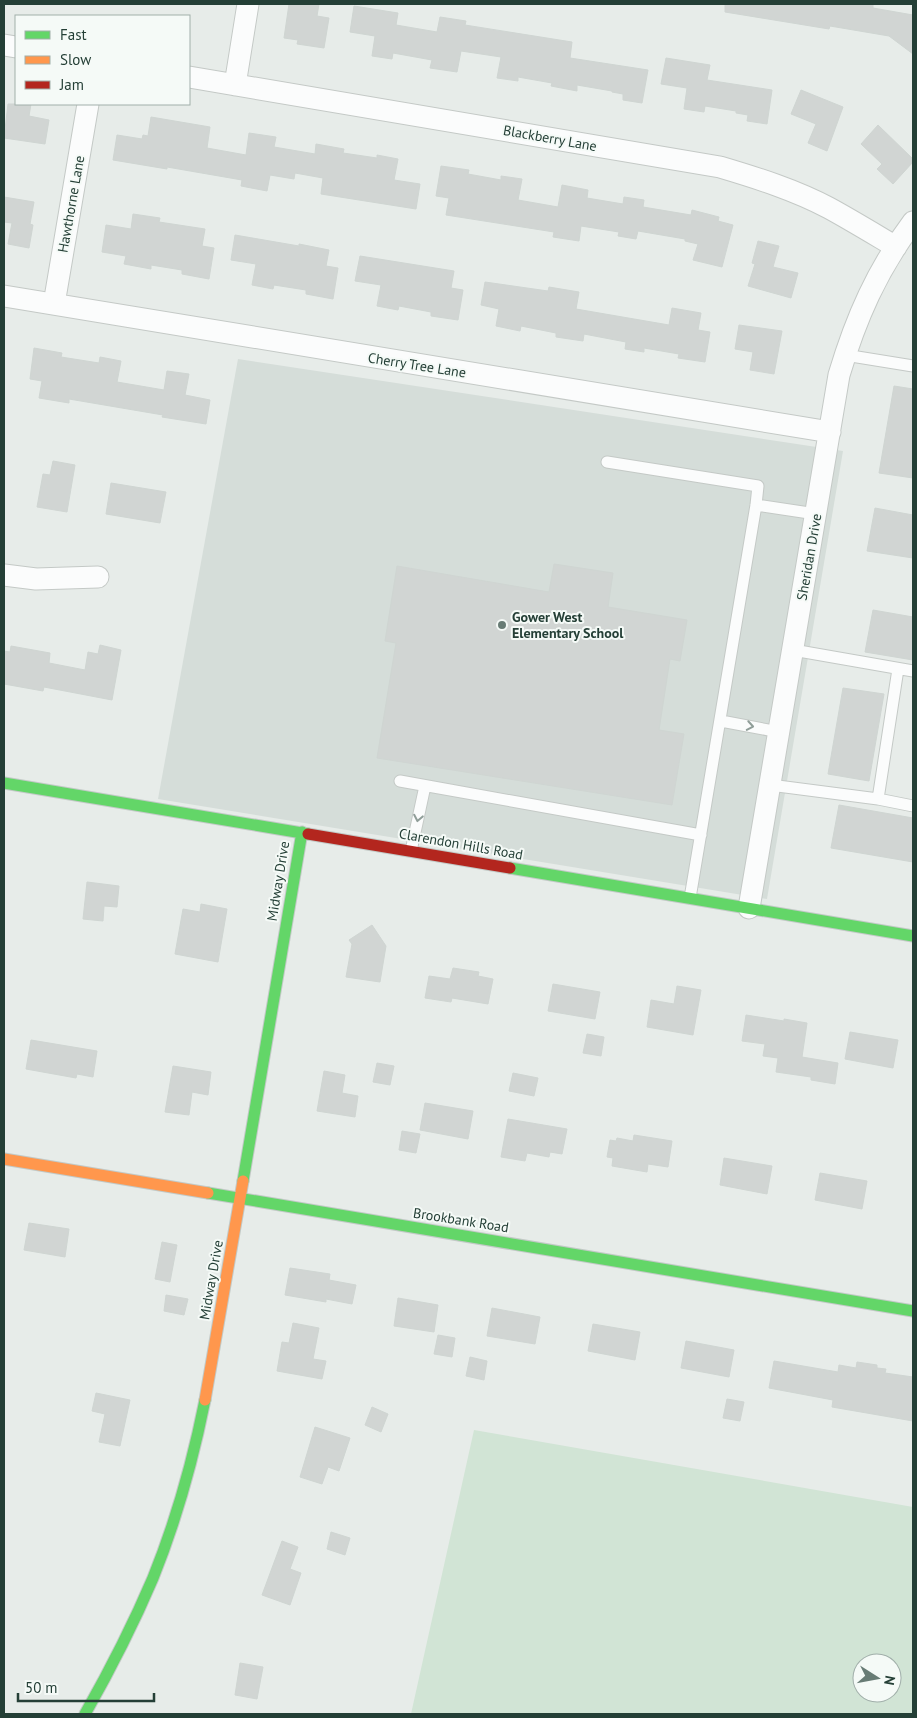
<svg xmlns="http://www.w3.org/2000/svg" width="917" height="1718" font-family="'PT Sans',sans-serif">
  <rect width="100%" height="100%" fill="#e7ece9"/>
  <path fill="#d5ddd9" d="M238 359 843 451 767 899 158 799Z"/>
  <path fill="#d1e4d5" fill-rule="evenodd" d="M474 1430 913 1507V1714H411ZM862 1663H892V1693H862Z"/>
  <path fill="#d1d5d3" stroke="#cfd5d2" d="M289 4H319L317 16 329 18 324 48 297 44 298 40 284 38Z
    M725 4H873V8L913 15V54L889 36 830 26 829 29 725 12Z
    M354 6 398 13 396 25 437 32 440 17 466 21 465 25 572 42 570 58 648 70 642 103 623 100V94L612 92V91L577 85V91L551 86 552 83 518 77V81L497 78 501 57 461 51 457 72 430 68 432 60 393 53 392 59 372 56 375 36 350 32Z
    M666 58 710 65 707 80 772 90 767 124 747 121 748 115 736 113V111L705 106 704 112 684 109 687 88 661 84Z
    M801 90 843 107 827 151 808 143 816 124 791 114Z
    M8 104H31L29 116 49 120 45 144 4 138Z
    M151 117 210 127 207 148 246 155 249 133 276 137 274 147 315 154 316 144 344 149 343 153 377 158V155L398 159 394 180 420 184 416 209 321 194 323 178 295 173 294 179 270 175 267 191 241 186 242 180 167 167V169L113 160 117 135 142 139 143 135 148 136Z
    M878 125 913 159V162L893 184 877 169 882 164 861 144Z
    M441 166 469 170 468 174 501 180V176L522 179 518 200 558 207 562 185 588 190 587 198 623 204 624 197 644 200 643 207 691 215 692 210 719 217 718 221 733 225 722 267 693 260 698 244 685 241V239L638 231 636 239 618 236 619 232 581 226 579 241 553 237 554 232 446 215 449 198 436 196Z
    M4 197 34 202 30 224 33 225 29 248 8 244 12 223 4 222Z
    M133 214 160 218 159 222 205 229 202 246 214 248 209 279 182 274V270L151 265V269L124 264 126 256 102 252 106 225 131 229Z
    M235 235 299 246V244L329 250 326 266 338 268 333 299 306 294V290L274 285 273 289 252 285 256 264 231 260Z
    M758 241 779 246 773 267 798 273 791 298 748 286 755 264 752 263Z
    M360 256 454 271 451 288 463 290 458 320 431 316V312L399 306 398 310 377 306 381 285 355 281Z
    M485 282 548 291 549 287 579 292 576 309 669 325 672 308 701 313 698 330 710 332 705 362 678 358 679 354 644 348V352L625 349 626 342 584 334 583 341 556 337V333L521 326 520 331 496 326 499 309 481 305Z
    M739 325 782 331 774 374 750 370 753 352 735 349Z
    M34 348 62 353 61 357 99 363 100 357 121 361 117 382 164 390 167 371 189 374 185 395 210 400 206 424 162 417 163 415 69 399V403L39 398 42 381 30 379Z
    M894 386 913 389V478L879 473Z
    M53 461 75 465 67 512 37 507 43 474 50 475Z
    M111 483 166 492 160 523 106 514Z
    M875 508 913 515V558L867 551Z
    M554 564 613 573 608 607 687 620 680 661 670 659 659 730 684 734 672 805 377 758 396 643 385 641 397 566 549 592Z
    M873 610 913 617V660L865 652Z
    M100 645 121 650 112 700 44 687 43 691 4 684V651L10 652 11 646 50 653 49 663 85 670 88 652 98 654Z
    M843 688 884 694 869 781 828 774Z
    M839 805 913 818V862L831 848Z
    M87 882 119 886 117 907 104 906 103 921 83 919Z
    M201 904 227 909 218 962 175 954 183 909 200 912Z
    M372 925 386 946 380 982 346 977 352 944 349 940Z
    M453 968 479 972 478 976 493 979 488 1004 452 998 451 1002 425 998 429 976 450 979Z
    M553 984 600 992 595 1019 548 1011Z
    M677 986 701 990 693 1035 647 1027 651 1000 674 1004Z
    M746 1015 784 1021V1019L807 1023 802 1057 838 1063 835 1084 811 1080V1077L776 1072 778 1058 763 1056 765 1044 742 1041Z
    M850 1032 898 1040 893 1068 845 1059Z
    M587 1034 604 1037 601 1056 583 1053Z
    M31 1040 97 1051 93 1077 77 1074 76 1078 26 1069Z
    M377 1063 394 1066 390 1085 373 1082Z
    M173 1066 211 1072 208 1095 192 1092 189 1115 165 1112Z
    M324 1071 345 1075 342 1093 358 1096 355 1117 317 1111Z
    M513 1073 538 1078 534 1096 509 1091Z
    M425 1103 473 1111 468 1139 420 1130Z
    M508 1119 567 1129 562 1154 550 1152 549 1157 527 1153 525 1161 501 1157Z
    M402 1131 420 1134 416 1153 399 1150Z
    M634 1135 672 1141 668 1167 648 1164 647 1172 612 1166 613 1158 607 1157 610 1140 616 1141 617 1138 633 1141Z
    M724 1158 772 1166 767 1194 720 1185Z
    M820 1173 867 1181 862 1209 815 1200Z
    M29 1223 69 1229 65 1257 24 1250Z
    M162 1242 177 1245 170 1282 155 1279Z
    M290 1268 330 1274 329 1280 356 1285 352 1304 326 1299V1302L285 1295Z
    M166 1295 188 1299 184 1315 164 1311Z
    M398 1298 438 1305 434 1332 394 1326Z
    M492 1308 540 1317 535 1344 487 1336Z
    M293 1323 319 1328 313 1359 326 1361 322 1379 277 1371 282 1342 289 1343Z
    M593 1324 640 1332 635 1360 588 1351Z
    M438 1335 455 1338 452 1357 434 1354Z
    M686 1341 734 1350 729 1377 681 1368Z
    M470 1357 487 1361 484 1380 466 1376Z
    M774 1361 838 1372 839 1365 856 1368 857 1362 877 1365V1368L886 1369 885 1373 913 1377V1421L832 1407 833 1400 769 1388Z
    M96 1393 130 1400 120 1446 99 1442 105 1414 92 1411Z
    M727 1399 744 1402 740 1421 723 1418Z
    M372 1407 388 1414 381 1432 365 1425Z
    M315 1427 350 1438 339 1471 328 1467 322 1484 300 1477Z
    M331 1532 350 1538 345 1555 327 1549Z
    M282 1541 298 1547 290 1569 301 1573 290 1605 262 1595Z
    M240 1663 263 1667 257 1699 235 1695Z"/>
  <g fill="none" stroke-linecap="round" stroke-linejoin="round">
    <defs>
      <path id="lane" d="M845 355 913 366
        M607 462 758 486 756 505 690 898
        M756 505 816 514
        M793 650 913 671
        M721 721 779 732
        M400 781 701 835
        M770 785 878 799 913 806
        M878 799 898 669
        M411 851 425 786"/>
      <path id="street" d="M4 45 16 47
        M189 77 720 167C757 178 795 190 829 208 851 220 874 234 896 247
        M235 85 248 4
        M4 296 830 432
        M54 304 88 104
        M4 575 36 579 98 577
        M749 908 839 375C856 318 877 270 913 222"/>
      <path id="fast" d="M4 783 308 834
        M510 868 913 936
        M243 1181 302 832
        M208 1193 913 1311
        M85 1714C110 1670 133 1625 153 1578 176 1521 193 1460 205 1400"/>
      <path id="slow" d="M4 1159 208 1193
        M205 1400 243 1181"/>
      <path id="jam" d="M308 834 510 868"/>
    </defs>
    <use href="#lane" stroke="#c4c9c6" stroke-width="13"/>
    <use href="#street" stroke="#c4c9c6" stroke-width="23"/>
    <use href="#fast" stroke="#c2c9c6" stroke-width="13"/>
    <use href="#slow" stroke="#c2c9c6" stroke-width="13"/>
    <use href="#jam" stroke="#c2c9c6" stroke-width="13"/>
    <use href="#lane" stroke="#fbfcfc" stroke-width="11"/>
    <use href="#street" stroke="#fbfcfc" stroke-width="21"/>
    <use href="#fast" stroke="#63d668" stroke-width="11"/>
    <use href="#slow" stroke="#ff974d" stroke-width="11"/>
    <use href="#jam" stroke="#b3261e" stroke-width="11"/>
  </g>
  <defs><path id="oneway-chevron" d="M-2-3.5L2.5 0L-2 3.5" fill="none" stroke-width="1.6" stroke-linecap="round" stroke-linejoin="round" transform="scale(1.25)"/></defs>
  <g stroke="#909e99">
    <use href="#oneway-chevron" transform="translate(750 726) rotate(10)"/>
    <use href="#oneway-chevron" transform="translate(418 818) rotate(101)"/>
  </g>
  <circle fill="#687c75" stroke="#f5faf7" stroke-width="2" cx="502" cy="625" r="5"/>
  <g text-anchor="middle" stroke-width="4" stroke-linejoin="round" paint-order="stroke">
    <g font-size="14" fill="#243f36" stroke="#f5faf7">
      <text transform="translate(550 138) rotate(10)" y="5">Blackberry Lane</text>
      <text transform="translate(71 204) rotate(-80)" y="5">Hawthorne Lane</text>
      <text transform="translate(417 365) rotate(9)" y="5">Cherry Tree Lane</text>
      <text transform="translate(809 557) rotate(-80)" y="5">Sheridan Drive</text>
      <text transform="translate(461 844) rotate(10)" y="5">Clarendon Hills Road</text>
      <text transform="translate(278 881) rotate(-81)" y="5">Midway Drive</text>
      <text transform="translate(461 1220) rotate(9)" y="5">Brookbank Road</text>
      <text transform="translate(211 1280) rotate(-80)" y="5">Midway Drive</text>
    </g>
    <g font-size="14" font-weight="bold" fill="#243f36" stroke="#f5faf7" text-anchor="start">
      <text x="512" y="622">Gower West<tspan x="512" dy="16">Elementary School</tspan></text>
    </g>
  </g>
  <rect width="917" height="1718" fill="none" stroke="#243f36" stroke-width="10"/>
  <rect x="15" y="15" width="175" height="90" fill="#f5faf7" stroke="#a1afaa"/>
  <rect x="25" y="31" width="25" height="8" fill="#63d668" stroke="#a1afaa"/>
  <text x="60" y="40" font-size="15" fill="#243f36">Fast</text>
  <rect x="25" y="56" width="25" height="8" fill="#ff974d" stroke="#a1afaa"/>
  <text x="60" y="65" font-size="15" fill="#243f36">Slow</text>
  <rect x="25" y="81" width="25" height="8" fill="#b3261e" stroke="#a1afaa"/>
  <text x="60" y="90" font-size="15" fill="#243f36">Jam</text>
  <g transform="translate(877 1678) rotate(101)"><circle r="24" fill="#f5faf7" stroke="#a1afaa"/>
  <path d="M0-4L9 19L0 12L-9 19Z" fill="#687c75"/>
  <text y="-8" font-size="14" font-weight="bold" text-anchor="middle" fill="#243f36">N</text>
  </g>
  <path d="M18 1693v8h136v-8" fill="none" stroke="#243f36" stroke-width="2.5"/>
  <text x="25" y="1693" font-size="15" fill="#243f36" stroke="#f5faf7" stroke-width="4" paint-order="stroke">50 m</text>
</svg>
